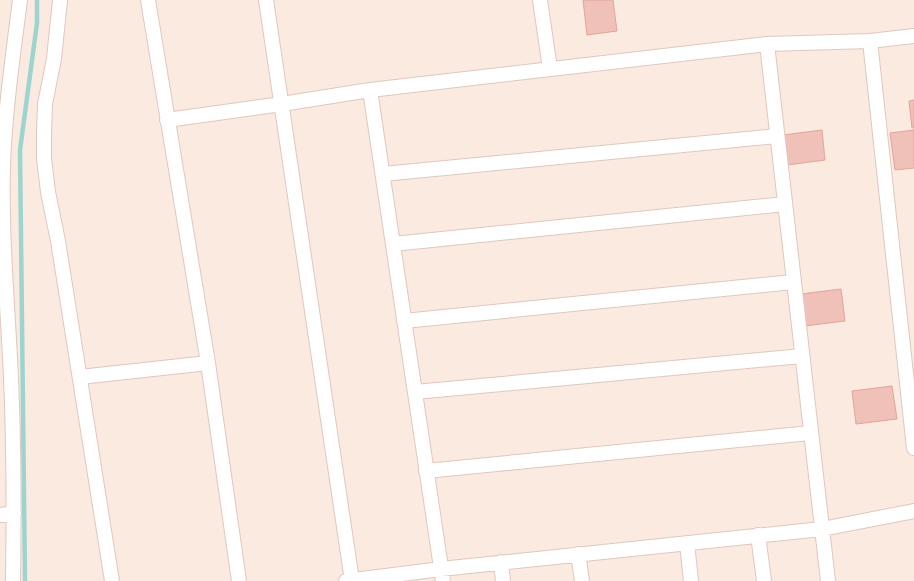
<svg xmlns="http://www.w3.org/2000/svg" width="914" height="581" font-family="Signika,sans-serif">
  <rect width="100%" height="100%" fill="#fbeae0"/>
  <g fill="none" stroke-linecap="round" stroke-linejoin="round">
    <path stroke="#9dd4cf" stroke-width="4.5" d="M25 581 20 150 37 23V0"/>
  </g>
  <path fill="#efc1b9" stroke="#e1a49a" d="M583 0H613L617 31 587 35Z
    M914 100V128H912L909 101Z
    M822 130 825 160 787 165 783 135Z
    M914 130V168L895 170 890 133Z
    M841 289 845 321 805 326 801 294Z
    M892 386 897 419 856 424 852 391Z"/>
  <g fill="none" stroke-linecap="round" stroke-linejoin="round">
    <defs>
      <path id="minor" d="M60 0 54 59 45 104 44 135V158L48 192 58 241 112 581
        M148 0 208 363 239 581
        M266 0 352 581
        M540 0 550 69
        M870 41 914 448
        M767 44 828 581
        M370 90 443 581
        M167 120 282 104 370 90 767 44 870 41 914 36
        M383 174 777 136
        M393 244 785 204
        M404 321 793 282
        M80 377 208 363
        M415 392 802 356
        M426 471 810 433
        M0 515 14 513
        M758 535 764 581
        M687 543 691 581
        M578 554 582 581
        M501 562 503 581
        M13 581C14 514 14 446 11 379 8 308 1 236 3 165 5 110 13 55 20 0
        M346 581 441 569 822 529 914 511"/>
    </defs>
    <use href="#minor" stroke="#e0c7c0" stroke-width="16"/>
    <use href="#minor" stroke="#fff" stroke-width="14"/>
  </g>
</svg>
